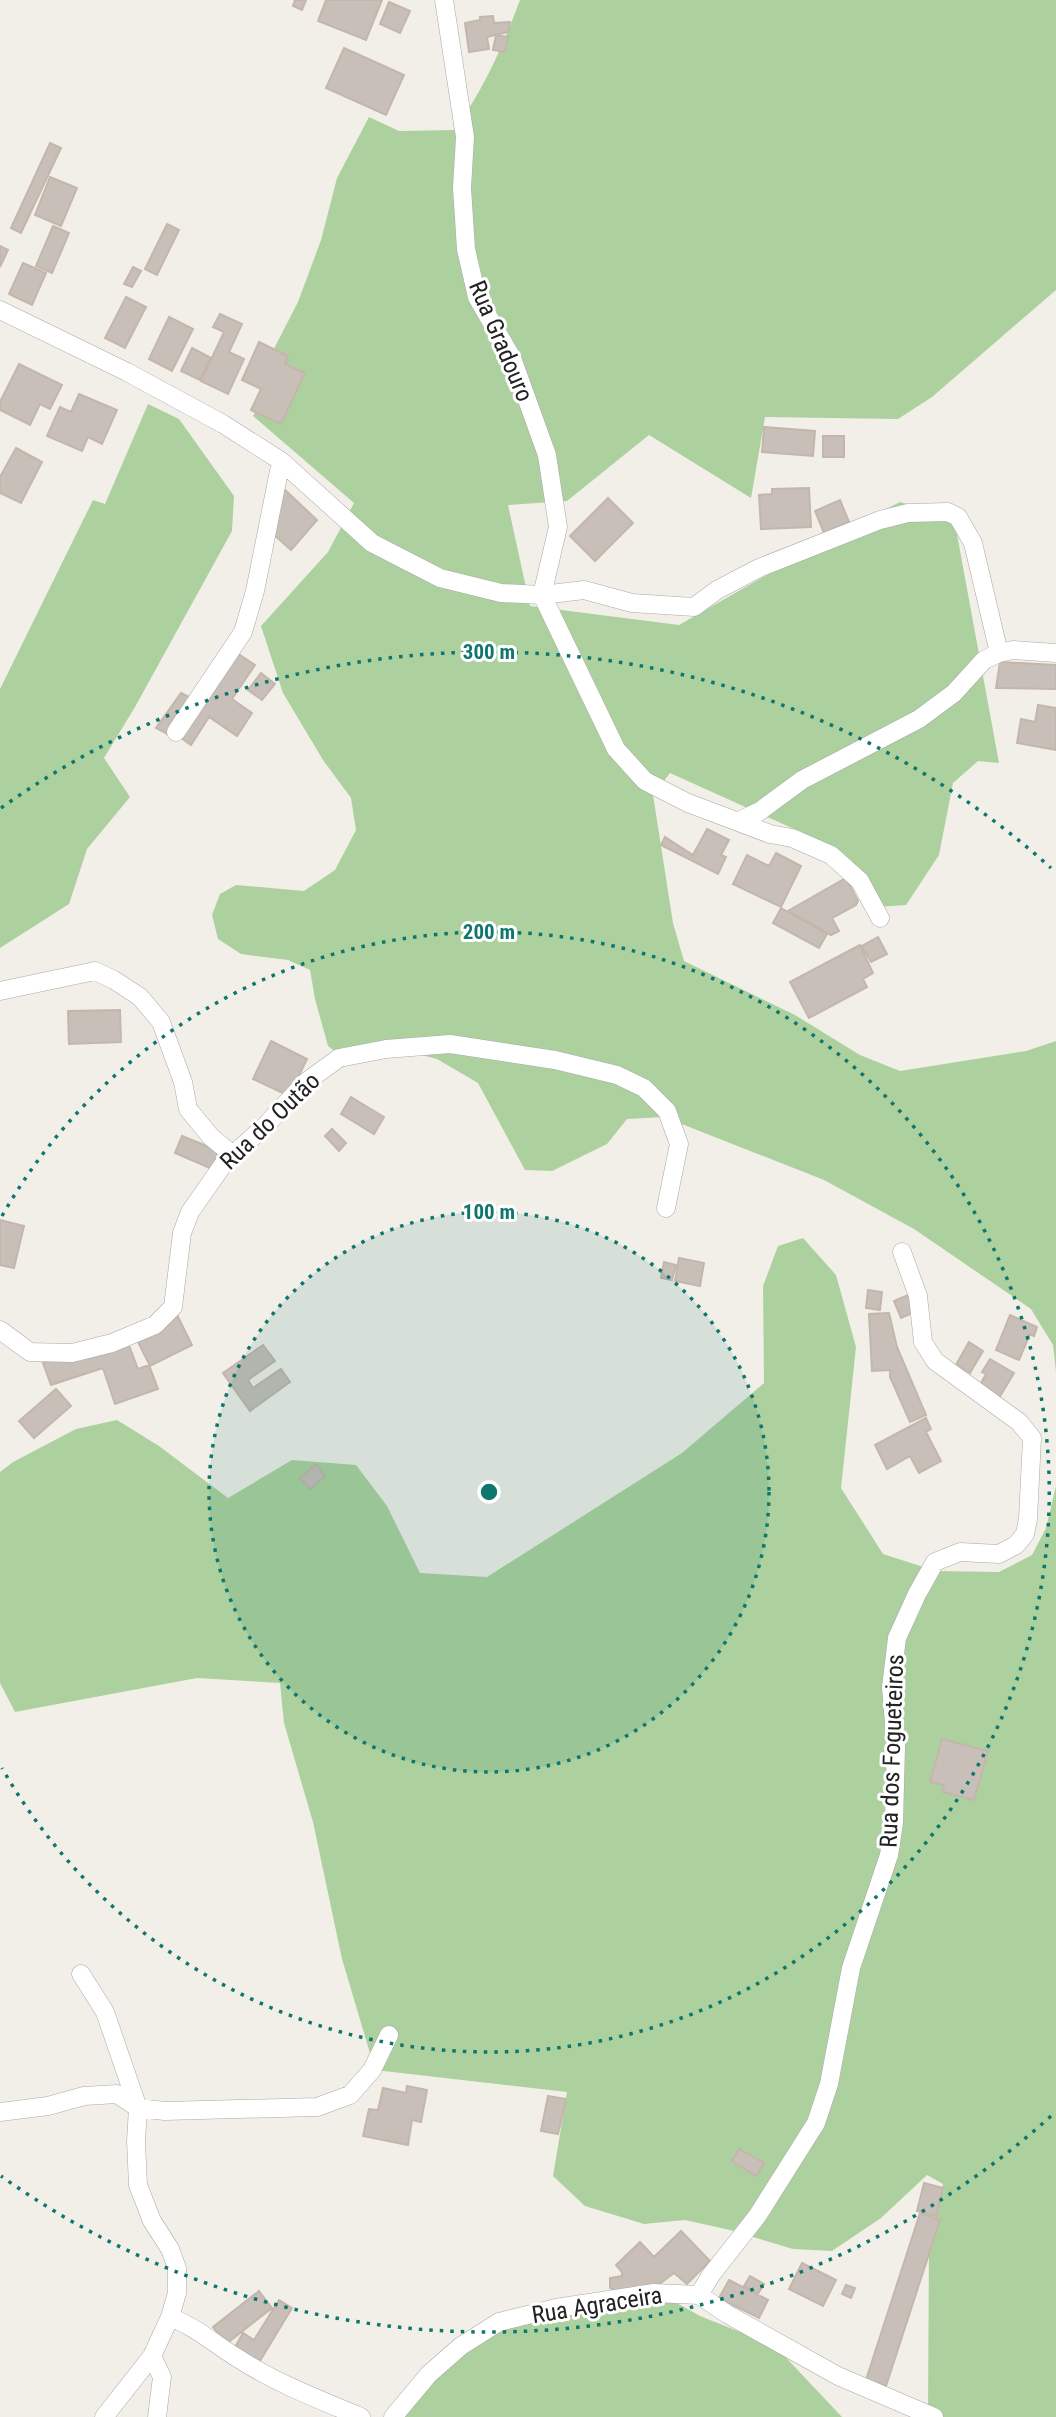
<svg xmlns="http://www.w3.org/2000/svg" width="1056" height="2417" font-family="'Roboto Condensed',sans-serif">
  <rect width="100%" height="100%" fill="#f2efe9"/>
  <path fill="#add19e" d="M520 0H1056V290L932 397 898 419 765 417 751 498 649 435 567 501 508 505 530 606 679 625 858 523 900 502 954 518 999 763 978 761 953 783 939 855 906 905 876 907 805 834 670 773 653 795 673 923 684 961 795 1015 860 1055 900 1071 1026 1051 1056 1041V1372L1053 1345 1031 1309 914 1229 824 1180 664 1117 627 1119 607 1144 552 1171 525 1170 478 1083 437 1059 406 1051 346 1060 328 1046 315 999 310 970 288 960 241 954 218 939 212 915 220 894 236 885 304 891 335 870 356 830 351 798 323 760 283 693 261 626 328 552 354 503 253 416 275 379 265 366 298 302 321 240 337 178 369 117 399 131 454 130C483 91 503 46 520 0Z
    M148 404 179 419 234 496 232 531 135 707 104 758 130 797 87 849 69 904 0 948V689L93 500 105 504Z
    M803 1238 836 1275 856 1347 841 1488 883 1554 936 1571 999 1572 1032 1555 1046 1528 1056 1486V2417H935L928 2411 929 2240 943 2184 927 2175 881 2218 832 2251 793 2249 730 2230 685 2220 644 2224 585 2206 553 2176 567 2092 375 2070 342 1959 313 1822 284 1723 280 1683 197 1678 15 1712 0 1683V1472L13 1462 76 1429 117 1420 159 1446 228 1498 292 1460 356 1465 387 1506 420 1573 487 1577 682 1453 764 1383 763 1286 778 1246Z
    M661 2294 700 2316 775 2346 842 2417H395L505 2314Z"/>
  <path fill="#c7bfb8" stroke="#c4b6ab" stroke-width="2" d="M295 0H306L302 10 293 6Z
    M326 0H382L366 40 318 21Z
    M389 2 410 11 400 33 380 24Z
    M493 16 494 23 510 22 508 32 487 37 489 49 469 52 465 23 480 20V17Z
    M496 35 508 37 505 52 493 50Z
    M344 48 404 75 386 115 326 88Z
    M50 143 61 148 21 233 11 228Z
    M50 177 77 188 61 226 35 215Z
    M167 224 179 230 157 275 145 269Z
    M53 226 69 233 52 273 36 266Z
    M0 246 8 250 0 267Z
    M23 263 46 273 32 305 9 294Z
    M133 267 141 271 132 287 124 284Z
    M126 297 146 307 125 348 105 338Z
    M220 314 242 324 229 352 244 359 228 394 201 381 224 332 213 327Z
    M169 317 193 329 172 371 149 359Z
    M259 342 288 356 285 364 305 373 281 424 251 410 261 389 242 380Z
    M192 348 211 358 200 380 181 371Z
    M19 364 62 385 50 409 40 404 30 425 0 410V402Z
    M79 394 117 410 102 444 88 437 82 451 47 436 60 407 71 412Z
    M764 427 815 431 813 456 762 452Z
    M823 436H844V457H823Z
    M16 448 42 462 21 503 0 493V477Z
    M283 488 317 520 291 550 272 533Z
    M809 488 811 527 761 529 759 495 772 494V489Z
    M608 498 633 523 595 561 570 536Z
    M840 500 849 522 824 533 815 511Z
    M234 651 255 665 232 699 252 713 237 736 209 717 191 745 177 735Z
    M1000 662 1056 665V689L996 688Z
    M261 673 275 684 262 700 248 690Z
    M181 693 195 700 171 736 156 728Z
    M1038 705 1056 708V750L1017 743 1021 719 1035 722Z
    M707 829 729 840 721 855 726 857 718 874 661 845 665 837 693 855Z
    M776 853 801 866 781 907 733 884 747 855 769 866Z
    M846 878 858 901 856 905 832 918 839 931 831 935 788 911Z
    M781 908 827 934 819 948 773 923Z
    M878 937 887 954 871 962 862 946Z
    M860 945 873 973 863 979 867 987 809 1018 790 982Z
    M120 1010 121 1042 69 1044 68 1011Z
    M271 1041 307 1059 289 1096 253 1079Z
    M351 1097 384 1117 374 1134 341 1114Z
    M332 1129 346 1143 339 1151 325 1136Z
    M182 1136 219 1151 212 1169 175 1153Z
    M0 1220 24 1226 14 1268 0 1265Z
    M679 1258 704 1263 700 1286 675 1281Z
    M664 1262 676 1265 672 1280 661 1278Z
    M868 1290 882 1292 880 1310 866 1308Z
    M908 1295 915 1312 901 1318 894 1301Z
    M889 1313 897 1347 926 1415 910 1422 890 1377V1370L872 1371 869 1314Z
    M177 1315 192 1345 150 1366 135 1336Z
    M1010 1315 1037 1327 1034 1336 1030 1334 1019 1360 996 1350Z
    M125 1335 138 1369 149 1365 158 1389 115 1404 103 1368 51 1385 43 1363Z
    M969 1342 983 1351 970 1373 956 1365Z
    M263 1345 275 1361 248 1380 253 1388 281 1369 290 1382 250 1411 223 1373Z
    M990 1359 1014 1373 996 1403 976 1392 986 1374 982 1372Z
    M56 1389 71 1406 34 1438 19 1421Z
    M926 1418 931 1429 926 1432 941 1461 919 1473 910 1456 887 1469 875 1445Z
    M316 1464 325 1476 310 1489 300 1478Z
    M942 1739 988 1751 974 1800 942 1792 944 1785 930 1782Z
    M407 2086 427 2090 421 2122 412 2120 408 2145 363 2136 369 2109 378 2110 383 2088 406 2093Z
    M548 2096 566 2099 558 2134 541 2131Z
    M739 2149 764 2163 756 2176 732 2161Z
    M924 2183 943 2188 936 2216 917 2211Z
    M920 2213 940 2220 886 2386 866 2380Z
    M681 2231 710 2261 687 2284 674 2273 658 2285 618 2291 610 2288V2278L622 2276V2272L616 2265 640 2242 654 2257Z
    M802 2263 836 2280 823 2306 789 2289Z
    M750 2276 764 2284 758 2294 744 2286Z
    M729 2280 768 2300 759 2318 719 2298Z
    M846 2285 855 2288 851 2298 842 2294Z
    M259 2291 272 2308 226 2344 213 2327Z
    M279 2300 292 2308 258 2364 234 2349 243 2333 254 2340Z"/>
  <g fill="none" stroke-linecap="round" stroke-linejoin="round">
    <defs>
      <path id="minor" d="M444 0 465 137 462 188 466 249 477 297 512 358 547 455 558 527 542 595
        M0 310 127 372 223 424 281 461 372 543 440 578 501 593 542 595 584 590 632 603 694 607 717 590 759 568 880 520 908 513 948 512 958 517 973 543 999 653
        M542 595 616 749 645 781 688 803 770 834 792 838 831 855 860 881 880 918
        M176 732 243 632 255 591 281 461
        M739 821 760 811 802 780 919 719 954 693 984 660 999 653 1013 650 1056 653
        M0 991 95 971 114 980 140 997 161 1022 183 1082 188 1109 211 1137 233 1155
        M0 1330 30 1352 72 1353 112 1343 155 1325 173 1307 182 1233 190 1212 225 1162 266 1125 306 1082 339 1058 386 1049 450 1044 555 1060 617 1075 644 1088 667 1111 679 1144 666 1208
        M81 1974 105 2012 138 2108 136 2141 138 2185 152 2221 170 2249 177 2268V2293L170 2317 152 2356 104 2417
        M0 2112 48 2106 84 2096 117 2094 138 2108 165 2111 317 2107 350 2095 372 2070 389 2035
        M699 2295 711 2275 758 2215 816 2123 829 2084 851 1968 889 1855 894 1823 896 1746 891 1687 897 1638 917 1594 935 1562 960 1552 999 1554 1016 1545 1025 1534 1028 1519 1032 1438 1019 1422 935 1361 923 1342 918 1296 902 1252
        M170 2317C198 2328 214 2344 239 2359 276 2383 320 2400 361 2417
        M152 2356 162 2377 157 2417
        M393 2417 429 2374 461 2346 499 2322 556 2308 654 2293 699 2295 727 2314 838 2376 934 2417"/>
    </defs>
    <use href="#minor" stroke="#a9a9a9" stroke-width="19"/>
    <use href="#minor" stroke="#fff" stroke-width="18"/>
  </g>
  <circle cx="489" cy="1492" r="280" fill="#0f766e" fill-opacity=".12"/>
  <g fill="none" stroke="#0f766e" stroke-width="3.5" stroke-dasharray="3.5 7">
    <circle cx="489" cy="1492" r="280"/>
    <path d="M2 1216A560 560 0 1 1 2 1768"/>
    <path d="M1051 2116A840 840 0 0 1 1 2176M1 808A840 840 0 0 1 1051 868"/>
  </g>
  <g text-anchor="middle" stroke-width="6" stroke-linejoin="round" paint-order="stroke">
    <g font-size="24" fill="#222" stroke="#fff">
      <text transform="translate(501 341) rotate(67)" y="8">Rua Gradouro</text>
      <text transform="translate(270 1121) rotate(-44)" y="8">Rua do Outão</text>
      <text transform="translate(892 1751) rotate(-88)" y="8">Rua dos Fogueteiros</text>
      <text transform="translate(597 2305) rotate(-9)" y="8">Rua Agraceira</text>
    </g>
  </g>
  <circle cx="489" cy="1492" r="10" fill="#0f766e" stroke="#fff" stroke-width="3.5"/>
  <g font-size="21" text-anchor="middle" font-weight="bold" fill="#0f766e" stroke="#fff" stroke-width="6" stroke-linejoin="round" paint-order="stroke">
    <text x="489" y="659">300 m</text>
    <text x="489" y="939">200 m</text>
    <text x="489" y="1219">100 m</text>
  </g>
</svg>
